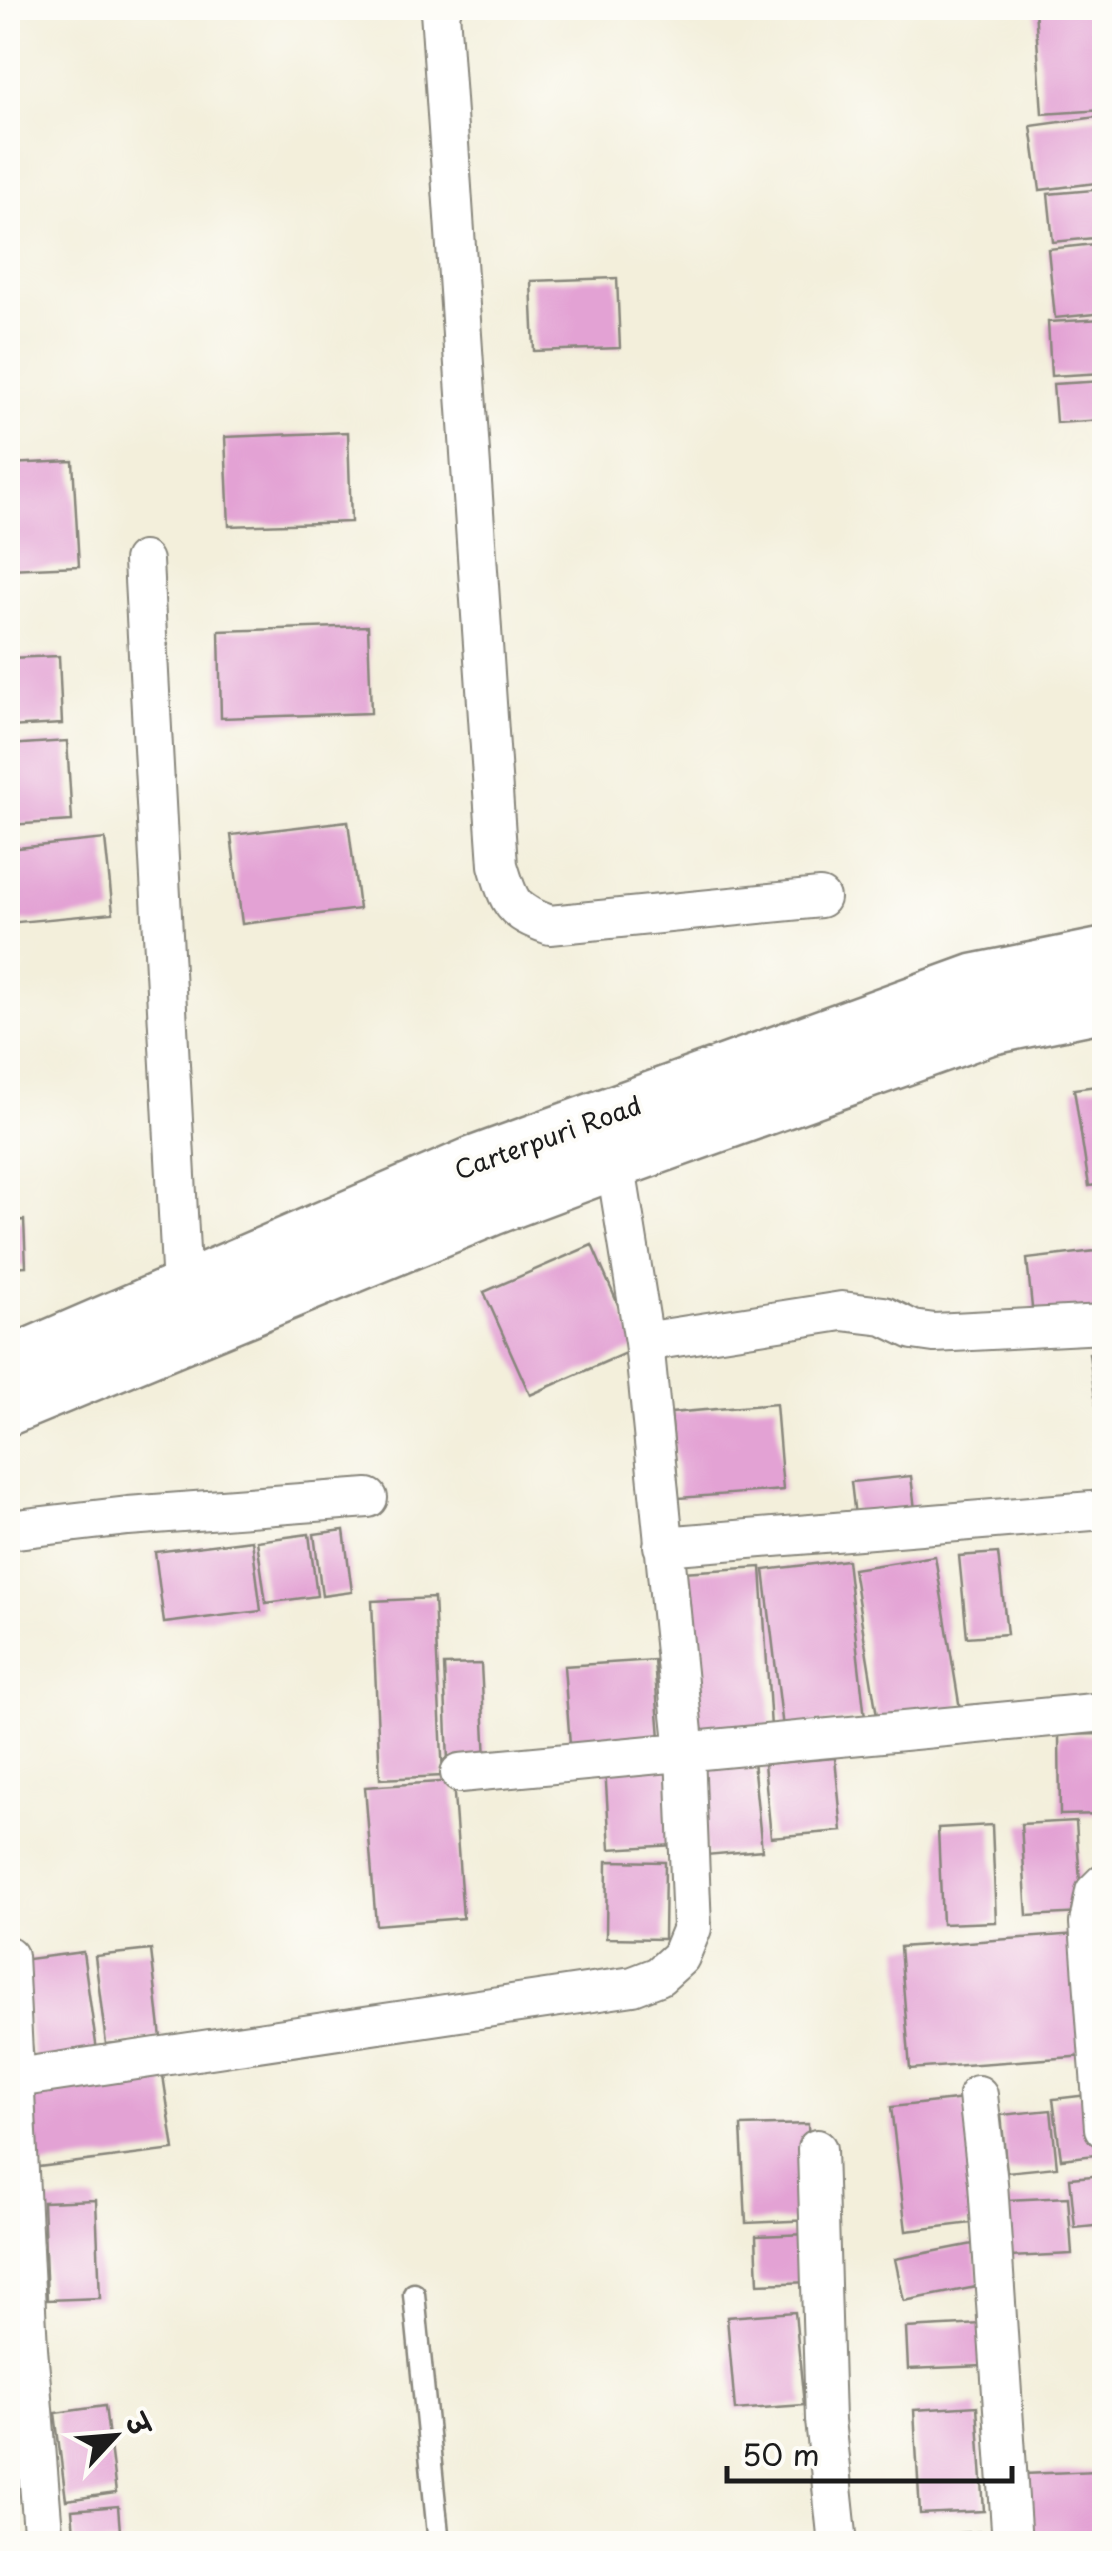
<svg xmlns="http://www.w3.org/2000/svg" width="1112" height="2551" font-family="'Playpen Sans','Playpen Sans Deva',sans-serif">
  <rect width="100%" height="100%" fill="#fdfcf7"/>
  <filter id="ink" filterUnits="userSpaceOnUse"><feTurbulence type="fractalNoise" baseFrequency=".01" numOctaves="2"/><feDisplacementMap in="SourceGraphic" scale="20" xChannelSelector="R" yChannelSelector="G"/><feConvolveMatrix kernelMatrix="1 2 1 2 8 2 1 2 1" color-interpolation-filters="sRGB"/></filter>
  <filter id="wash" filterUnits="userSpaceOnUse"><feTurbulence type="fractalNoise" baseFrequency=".0048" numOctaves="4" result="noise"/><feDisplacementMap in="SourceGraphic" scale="40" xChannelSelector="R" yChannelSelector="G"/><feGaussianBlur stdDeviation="2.25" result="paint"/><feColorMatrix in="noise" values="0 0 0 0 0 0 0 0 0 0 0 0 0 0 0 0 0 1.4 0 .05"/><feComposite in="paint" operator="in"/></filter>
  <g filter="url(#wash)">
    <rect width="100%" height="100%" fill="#f3efdb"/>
    <g id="blocks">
      <path fill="#e3a2d4" d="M1035 8H1104V110L1042 114Z
        M1104 116V182L1040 190 1031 126Z
        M1104 189V237L1053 242 1048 194Z
        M1104 243V313L1055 318 1048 249Z
        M617 278 620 348 534 351 531 281Z
        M1104 319V373L1051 376 1048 322Z
        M1104 381V420L1056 423 1053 384Z
        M348 432 351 522 229 526 225 437Z
        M73 461 79 566 8 569V464Z
        M368 626 371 713 221 718 219 631Z
        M59 656 62 724 8 727V658Z
        M67 741 72 821 8 825V745Z
        M348 821 359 909 242 924 231 835Z
        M105 839 113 913 8 923V849Z
        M1104 1085V1184L1089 1186 1074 1089Z
        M24 1220 26 1266 8 1267V1221Z
        M592 1245 637 1348 530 1395 484 1292Z
        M1104 1250V1319L1034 1327 1027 1259Z
        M1104 1351V1427H1099L1089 1353Z
        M776 1404 783 1490 679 1498 671 1413Z
        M911 1476 916 1518 856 1525 851 1482Z
        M344 1530 352 1592 322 1596 314 1534Z
        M309 1534 317 1596 266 1603 257 1541Z
        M252 1540 261 1611 164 1623 155 1552Z
        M998 1553 1007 1634 967 1637 959 1556Z
        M935 1556 960 1709 878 1722 853 1569Z
        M847 1560 865 1718 783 1728 764 1570Z
        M761 1567 771 1728 693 1733 683 1572Z
        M434 1598 443 1776 380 1779 372 1601Z
        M654 1660 660 1738 570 1745 564 1666Z
        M481 1664 486 1760 448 1761 444 1665Z
        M1104 1734V1814L1060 1815 1059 1735Z
        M835 1758 842 1831 771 1837 764 1764Z
        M753 1761 762 1850 706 1855 698 1765Z
        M670 1764 674 1845 610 1849 605 1767Z
        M453 1781 463 1918 376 1925 365 1787Z
        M1076 1821 1082 1913 1027 1916 1021 1824Z
        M992 1825 996 1922 942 1924 938 1828Z
        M607 1861 665 1862 664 1939 606 1938Z
        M1077 1934 1086 2056 910 2069 900 1947Z
        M151 1950 161 2038 106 2044 95 1956Z
        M83 1952 98 2058 35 2067 20 1960Z
        M163 2075 174 2150 38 2167 28 2093Z
        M1097 2094 1104 2154 1061 2159 1053 2099Z
        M965 2099 980 2222 906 2231 891 2107Z
        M1051 2110 1057 2167 1007 2172 1001 2115Z
        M808 2124 812 2220 746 2223 741 2126Z
        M1104 2175V2225L1075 2228 1070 2178Z
        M1068 2197 1072 2254 1010 2257 1007 2200Z
        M96 2200 100 2298 47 2300 43 2202Z
        M809 2234 811 2282 758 2284 756 2236Z
        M973 2244 981 2286 904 2301 895 2259Z
        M795 2312 804 2405 735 2410 727 2317Z
        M982 2324 984 2366 908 2369 906 2328Z
        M105 2406 116 2493 66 2500 55 2413Z
        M977 2406 984 2511 920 2514 914 2410Z
        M1097 2471 1100 2544H1027L1024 2474Z
        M118 2506 121 2544H75L72 2510Z
        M993 2531 994 2544H928V2535Z"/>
    </g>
  </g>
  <g filter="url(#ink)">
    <use href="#blocks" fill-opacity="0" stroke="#88867c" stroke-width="2.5"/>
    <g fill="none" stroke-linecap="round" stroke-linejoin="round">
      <defs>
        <path id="service" d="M414 2294 439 2544"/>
        <path id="minor" d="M442 8 440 11 498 865C509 903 512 912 550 925L820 898
          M143 561 182 1288 191 1310
          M644 1342 842 1311 884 1316 913 1330 934 1333 1104 1324
          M8 1530 128 1516 368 1498
          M663 1546 1104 1510
          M460 1773 1104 1712
          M1104 1883 1095 1892 1089 1923 1104 2128
          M8 1956 28 2348 44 2544
          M16 2078 633 1986 659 1976 680 1957 692 1928 685 1753 644 1342 615 1161 619 1137
          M978 2095 988 2183 1012 2544
          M817 2149 825 2420 838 2544"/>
        <path id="secondary" d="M8 1366 473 1165 975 982 1104 956
          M8 1407 490 1208 615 1161 988 1027 1104 1003"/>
      </defs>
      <use href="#service" stroke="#88867c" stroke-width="25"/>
      <use href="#minor" stroke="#88867c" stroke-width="42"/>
      <use href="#secondary" stroke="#88867c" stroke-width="60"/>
      <use href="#service" stroke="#fff" stroke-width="20"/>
      <use href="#minor" stroke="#fff" stroke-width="38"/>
      <use href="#secondary" stroke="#fff" stroke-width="55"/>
    </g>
  </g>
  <g text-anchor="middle" stroke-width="8" stroke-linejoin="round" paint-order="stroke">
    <g font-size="25" fill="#1c1c1c" stroke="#fdfcf7">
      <text transform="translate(548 1138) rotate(-20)" y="9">Carterpuri Road</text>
    </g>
  </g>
  <rect width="1112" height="2551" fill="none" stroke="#fdfcf7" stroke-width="40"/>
  <g transform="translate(115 2436) rotate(64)" stroke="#fdfcf7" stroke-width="8" paint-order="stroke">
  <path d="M0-8L18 38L0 25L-18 38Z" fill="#1c1c1c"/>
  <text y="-15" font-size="28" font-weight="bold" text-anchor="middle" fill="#1c1c1c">उ</text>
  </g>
  <path d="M727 2466v15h285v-15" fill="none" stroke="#1c1c1c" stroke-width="5"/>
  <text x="742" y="2466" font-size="30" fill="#1c1c1c" stroke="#fdfcf7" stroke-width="8" paint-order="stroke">50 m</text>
</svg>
